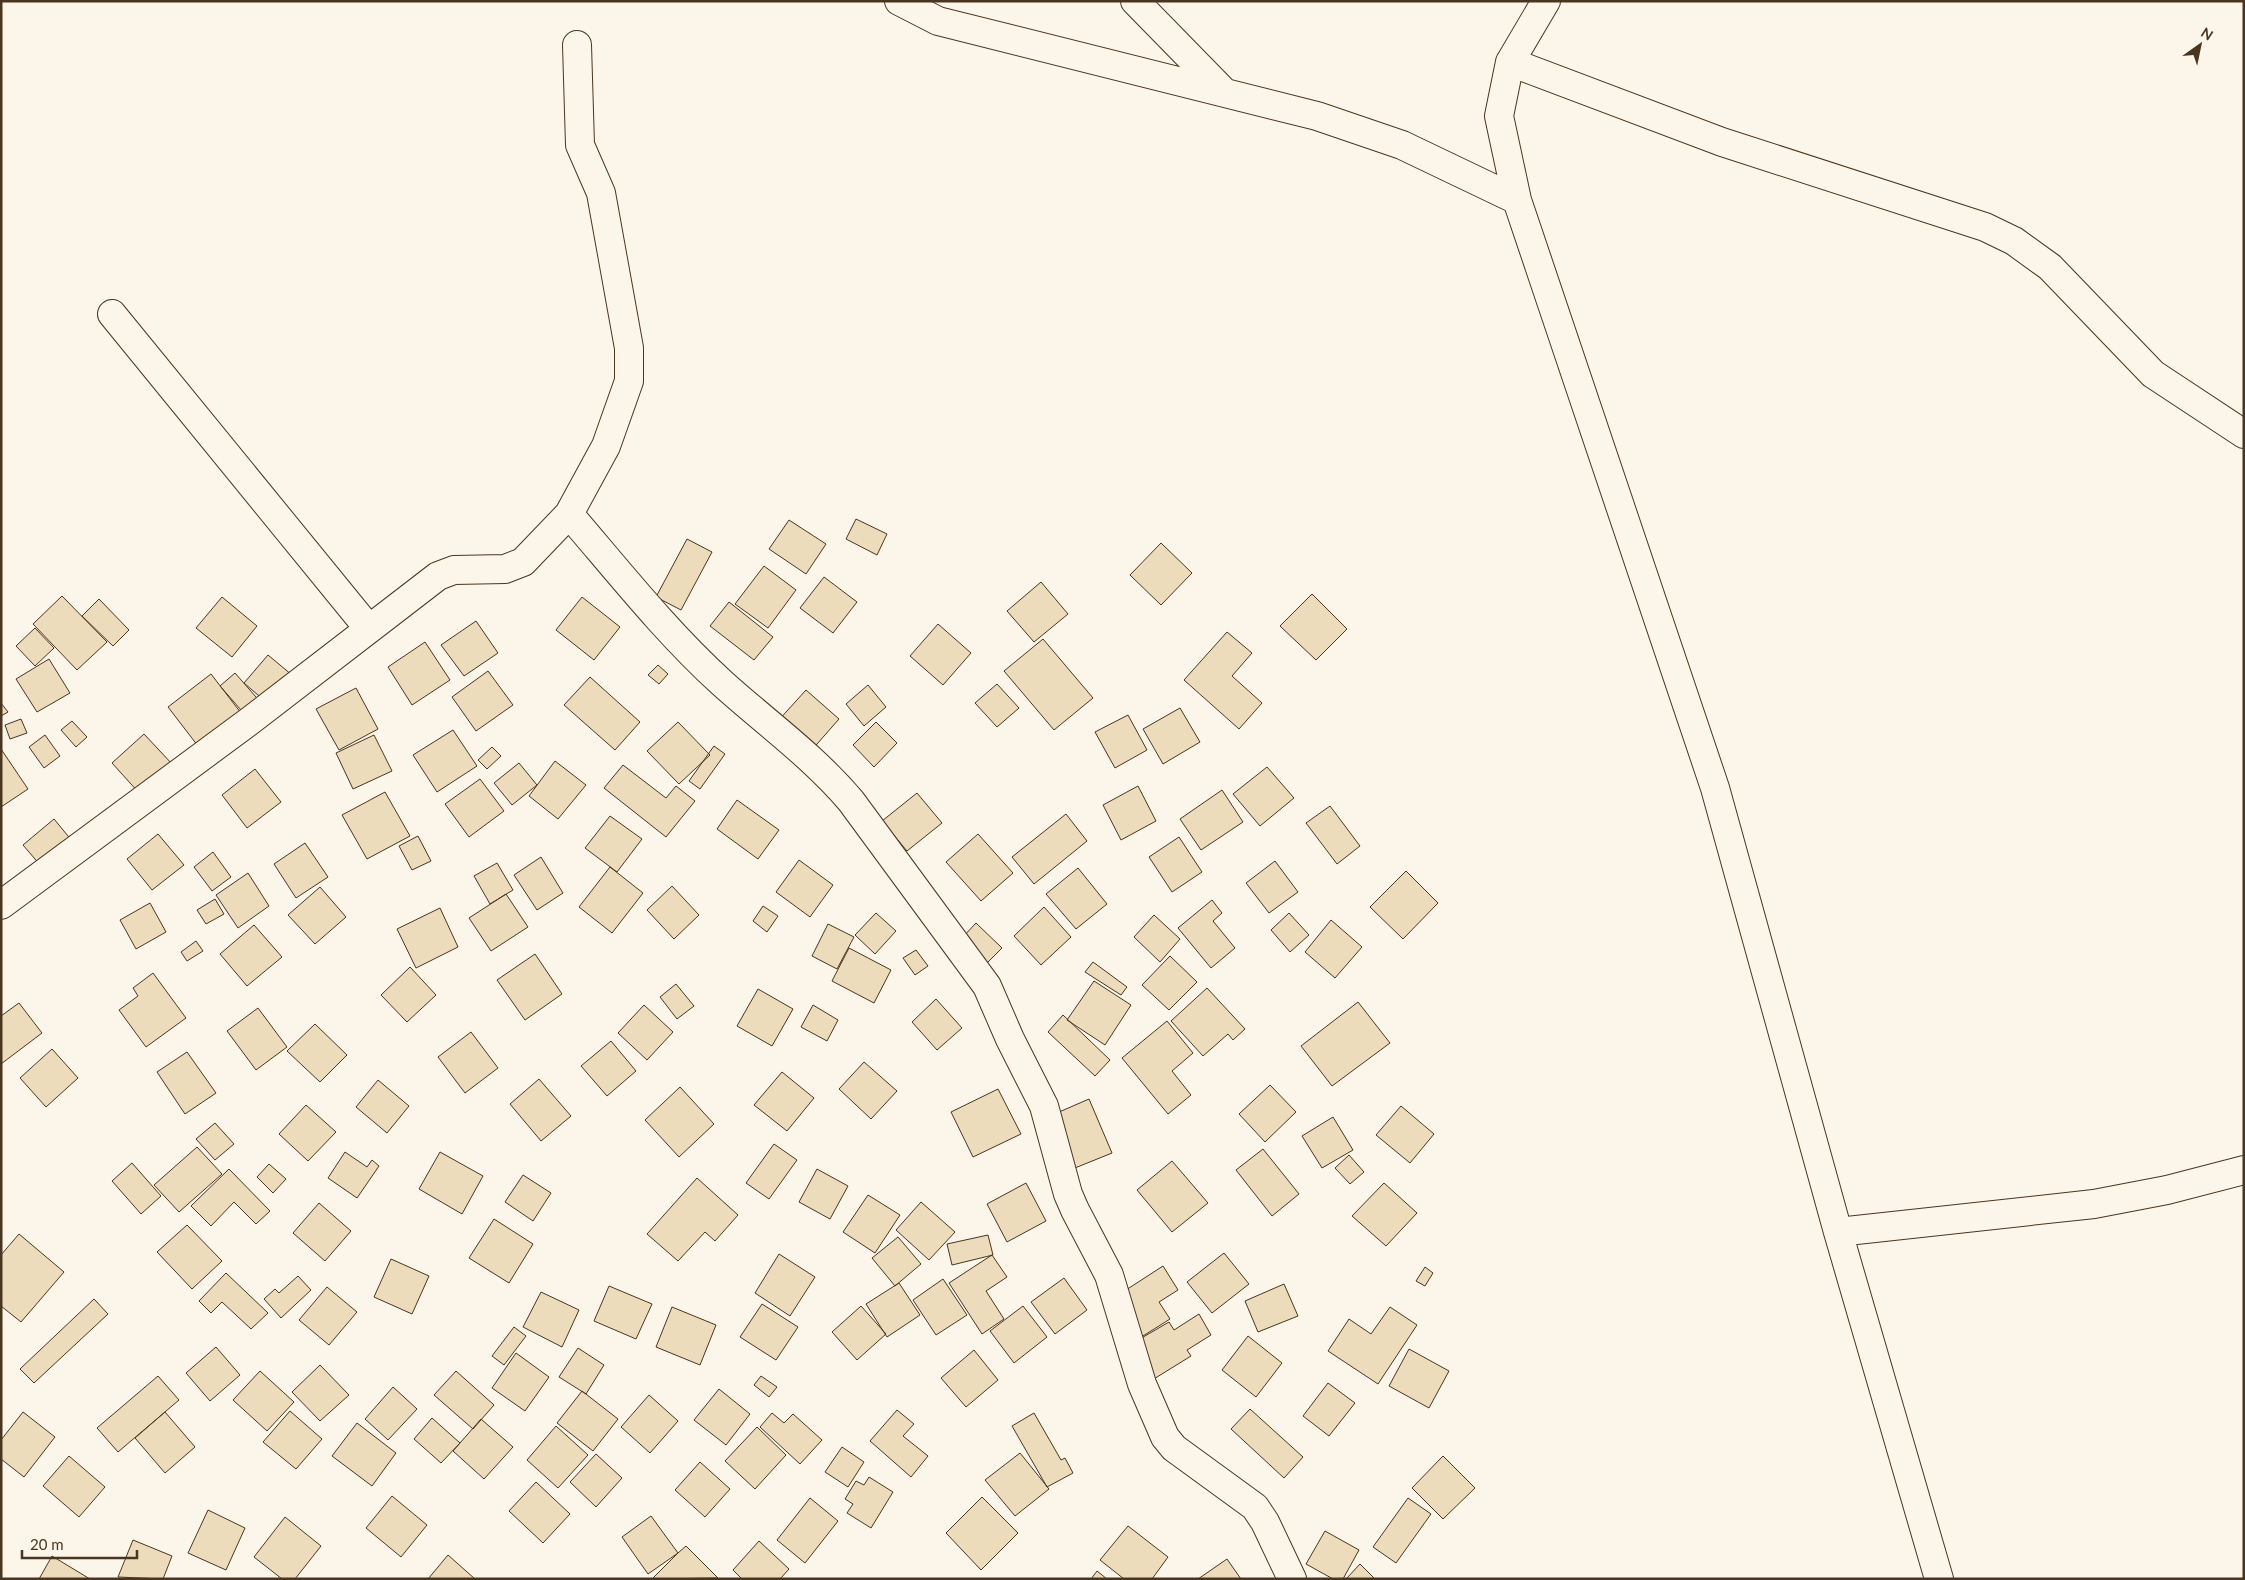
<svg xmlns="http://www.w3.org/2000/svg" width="2245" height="1580" font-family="Lato,sans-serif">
  <rect width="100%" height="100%" fill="#fbf6e9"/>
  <path fill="#ecdcbc" stroke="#4a3520" d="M856 519 887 534 877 555 846 539Z
    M789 520 826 544 806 574 769 549Z
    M687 539 712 552 681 610 656 597Z
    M1161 543 1192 573 1161 605 1130 575Z
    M764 566 796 590 768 628 735 604Z
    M824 577 857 602 833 633 800 608Z
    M1041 582 1068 614 1034 642 1007 611Z
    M1312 594 1347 629 1316 660 1280 626Z
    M62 596 107 642 77 670 33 624Z
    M222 597 257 626 232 657 196 628Z
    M582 597 620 627 594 660 556 630Z
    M99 599 129 630 113 646 82 616Z
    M729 602 773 637 754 660 710 626Z
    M476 621 498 653 464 676 441 645Z
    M938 624 971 653 943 685 910 656Z
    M35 628 54 648 35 666 16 646Z
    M1227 632 1252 653 1232 676 1262 703 1239 729 1184 680Z
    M1043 639 1093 698 1054 730 1004 671Z
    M425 642 450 680 412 705 388 667Z
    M268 655 298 680 273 708 244 683Z
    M49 659 70 693 37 712 16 679Z
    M658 665 668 674 659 684 648 675Z
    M488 671 513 705 476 731 452 697Z
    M235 673 263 705 248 718 220 686Z
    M211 674 241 713 198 746 168 707Z
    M590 677 640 722 615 750 564 705Z
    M997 684 1019 708 997 727 975 703Z
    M868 685 886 707 864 726 846 704Z
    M356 688 378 729 339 750 316 709Z
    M806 690 839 719 810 752 777 722Z
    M1 703 8 712 1 716Z
    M1180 708 1200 742 1163 764 1143 729Z
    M1128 715 1147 750 1115 768 1095 732Z
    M21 719 27 733 10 739 5 725Z
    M72 721 87 737 76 747 61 730Z
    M678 722 710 755 679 784 647 751Z
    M876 722 897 743 874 767 853 745Z
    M453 730 477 766 437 792 413 755Z
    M144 734 173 765 140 794 112 763Z
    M45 735 60 756 44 768 29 747Z
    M374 735 392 771 353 789 336 753Z
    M714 746 725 754 700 789 689 781Z
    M492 747 501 756 487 769 478 760Z
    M1 749 28 789 1 807Z
    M555 761 586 785 558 819 529 796Z
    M519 763 537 785 512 805 494 783Z
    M623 765 666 798 676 786 695 801 666 837 604 788Z
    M1267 767 1294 798 1260 826 1233 794Z
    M255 769 281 802 247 828 222 795Z
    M480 779 504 811 469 837 445 804Z
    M1138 786 1156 821 1121 840 1103 805Z
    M1222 790 1243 822 1201 850 1180 819Z
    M385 792 410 836 367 859 342 815Z
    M917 793 942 823 907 851 882 821Z
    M737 800 779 830 758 859 717 829Z
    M1330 806 1360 846 1337 864 1306 823Z
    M1066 814 1087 841 1034 884 1012 857Z
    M610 816 642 839 617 872 585 848Z
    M54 819 82 853 52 879 23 845Z
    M158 834 184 865 152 890 127 859Z
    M978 834 1013 873 981 901 946 862Z
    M418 836 431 861 412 870 399 846Z
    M1179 837 1202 872 1172 892 1149 857Z
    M305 843 328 877 296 898 274 864Z
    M213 852 231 877 212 891 194 867Z
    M541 857 563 893 537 910 514 875Z
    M799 860 833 885 810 917 776 892Z
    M1275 861 1298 892 1269 913 1246 883Z
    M497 863 513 890 490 904 474 876Z
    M610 867 643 893 612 933 579 907Z
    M1078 868 1107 904 1076 929 1046 894Z
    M1406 871 1438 903 1403 939 1370 907Z
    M248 873 269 906 238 928 216 895Z
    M672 886 699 915 674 939 647 910Z
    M320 887 346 917 315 944 288 915Z
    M506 894 528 927 491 951 469 918Z
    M215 899 224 914 206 924 197 910Z
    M1212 900 1222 913 1213 921 1235 948 1211 968 1178 928Z
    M150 903 166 932 136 949 120 920Z
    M763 906 778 916 767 932 753 921Z
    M1044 907 1071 937 1041 965 1014 936Z
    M440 908 458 947 416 968 397 929Z
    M876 913 896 931 875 954 855 935Z
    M1289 913 1309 935 1290 952 1271 930Z
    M1154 915 1180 939 1160 962 1134 937Z
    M1331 920 1362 947 1335 978 1305 952Z
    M976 923 1002 948 973 977 948 953Z
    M828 924 854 937 837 969 812 956Z
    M254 925 282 957 247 986 220 954Z
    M196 941 203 951 187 961 181 952Z
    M849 948 891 970 874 1003 832 981Z
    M916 950 928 966 915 975 903 958Z
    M535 954 562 994 525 1020 497 980Z
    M1170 956 1197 982 1169 1010 1142 985Z
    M1093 962 1127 987 1121 995 1085 972Z
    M410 967 436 995 407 1022 381 995Z
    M153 973 186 1018 146 1047 119 1010 138 996 133 988Z
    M1094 981 1131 1005 1105 1045 1067 1020Z
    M676 984 694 1006 677 1019 660 997Z
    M1207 988 1245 1029 1233 1040 1228 1034 1203 1056 1171 1021Z
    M758 989 793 1009 772 1046 737 1026Z
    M936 999 962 1028 937 1050 912 1022Z
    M1358 1002 1390 1043 1332 1086 1301 1046Z
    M19 1003 42 1033 1 1064V1016Z
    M644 1005 673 1032 647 1060 618 1033Z
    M813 1005 838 1020 827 1041 801 1027Z
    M258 1008 287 1047 256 1070 227 1031Z
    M1063 1015 1110 1060 1095 1076 1048 1032Z
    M1167 1021 1193 1053 1172 1071 1191 1095 1168 1114 1122 1058Z
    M315 1024 347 1055 320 1082 287 1051Z
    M471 1032 498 1068 465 1093 438 1057Z
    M611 1041 636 1071 607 1096 581 1066Z
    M52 1049 78 1078 46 1107 20 1078Z
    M187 1052 216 1093 185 1114 157 1072Z
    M864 1062 897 1091 871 1119 839 1089Z
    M782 1072 814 1098 787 1131 754 1105Z
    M539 1079 571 1116 541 1141 510 1104Z
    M378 1080 409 1106 387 1133 356 1107Z
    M1270 1085 1296 1112 1265 1142 1239 1114Z
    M680 1087 714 1124 679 1157 645 1120Z
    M998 1089 1021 1134 973 1157 951 1112Z
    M1089 1099 1112 1153 1065 1172 1043 1119Z
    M306 1105 336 1132 308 1161 279 1134Z
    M1401 1106 1434 1134 1410 1163 1376 1135Z
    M1333 1117 1353 1150 1322 1168 1302 1136Z
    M215 1123 234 1144 215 1160 196 1139Z
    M774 1144 797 1160 769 1199 746 1183Z
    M197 1147 222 1174 179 1212 154 1185Z
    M1263 1149 1299 1194 1272 1216 1236 1170Z
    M345 1152 367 1167 372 1160 379 1166 357 1198 328 1178Z
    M440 1152 483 1176 462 1214 419 1189Z
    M1349 1155 1364 1172 1350 1184 1335 1168Z
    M1172 1161 1208 1203 1172 1232 1137 1190Z
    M132 1163 161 1196 141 1214 112 1181Z
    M269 1164 286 1179 273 1193 257 1177Z
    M229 1169 270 1211 256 1224 234 1202 211 1226 191 1206Z
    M817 1169 848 1186 830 1219 799 1202Z
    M523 1175 551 1193 533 1221 505 1202Z
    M697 1178 738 1215 715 1241 705 1232 678 1261 647 1234Z
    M1026 1183 1046 1221 1007 1242 987 1204Z
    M1384 1183 1417 1213 1386 1246 1352 1216Z
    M868 1195 900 1215 875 1253 843 1232Z
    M921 1202 955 1232 929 1260 896 1230Z
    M319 1203 351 1231 325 1261 293 1233Z
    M494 1219 533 1244 509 1283 469 1258Z
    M187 1225 222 1261 192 1289 157 1252Z
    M19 1234 64 1272 21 1322 1 1306V1255Z
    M988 1235 993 1255 952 1265 947 1244Z
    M898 1237 921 1264 895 1286 872 1258Z
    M1224 1253 1249 1284 1212 1313 1187 1282Z
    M779 1254 815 1277 790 1316 755 1293Z
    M992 1255 1007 1277 986 1291 1004 1319 982 1334 949 1283Z
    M391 1259 429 1276 412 1314 374 1297Z
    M1163 1266 1178 1290 1159 1302 1170 1319 1135 1341 1109 1301Z
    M1425 1267 1433 1273 1425 1286 1416 1281Z
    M226 1273 268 1313 251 1329 222 1302 211 1313 199 1301Z
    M298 1276 311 1290 281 1318 264 1299 275 1289 279 1293Z
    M1064 1278 1087 1310 1055 1334 1031 1302Z
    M943 1279 967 1315 936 1335 913 1300Z
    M899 1283 920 1315 887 1337 866 1304Z
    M1284 1284 1298 1316 1258 1332 1245 1301Z
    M609 1286 652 1304 636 1339 594 1321Z
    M327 1287 357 1312 329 1345 299 1320Z
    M541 1292 579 1310 562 1347 523 1327Z
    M94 1299 108 1314 34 1383 20 1369Z
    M762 1304 798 1327 776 1360 740 1337Z
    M861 1306 886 1334 857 1360 832 1332Z
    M1023 1306 1047 1337 1014 1363 990 1331Z
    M672 1307 716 1325 700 1365 656 1347Z
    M1390 1307 1417 1325 1378 1384 1328 1351 1349 1319 1371 1334Z
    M1199 1314 1211 1335 1187 1350 1191 1356 1149 1382 1126 1347 1169 1322 1174 1330Z
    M514 1327 526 1336 504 1365 492 1356Z
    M1248 1336 1282 1363 1256 1397 1222 1370Z
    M216 1347 240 1375 210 1401 186 1373Z
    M578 1348 604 1365 586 1394 559 1377Z
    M1409 1349 1449 1371 1429 1408 1389 1386Z
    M974 1350 998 1380 966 1407 941 1378Z
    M516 1353 549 1377 525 1411 492 1388Z
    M320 1365 349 1395 320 1421 292 1392Z
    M260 1371 294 1402 267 1431 233 1400Z
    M456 1371 494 1405 473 1429 434 1395Z
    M158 1376 179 1400 118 1452 97 1428Z
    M761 1376 777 1387 769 1397 754 1385Z
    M1328 1383 1355 1403 1329 1436 1303 1416Z
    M393 1387 417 1409 388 1440 365 1419Z
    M719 1389 750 1414 726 1445 694 1420Z
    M582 1391 618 1419 593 1451 557 1423Z
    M649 1395 678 1421 650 1453 621 1427Z
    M1250 1409 1303 1457 1284 1478 1231 1429Z
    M897 1410 914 1424 903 1436 928 1456 911 1477 870 1441Z
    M290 1411 322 1439 296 1469 263 1442Z
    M23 1412 55 1437 24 1477 1 1459V1440Z
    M165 1412 195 1447 165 1473 135 1438Z
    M772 1413 784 1423 793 1414 822 1440 800 1464 760 1427Z
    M1034 1413 1061 1460 1065 1458 1073 1473 1047 1487 1012 1426Z
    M432 1418 460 1443 441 1463 414 1439Z
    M481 1419 513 1447 484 1479 453 1451Z
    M357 1423 396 1453 372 1486 332 1456Z
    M556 1426 588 1455 558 1488 527 1460Z
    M757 1427 786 1455 755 1489 725 1461Z
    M842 1447 864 1462 848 1487 825 1472Z
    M1020 1453 1049 1489 1015 1516 985 1480Z
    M596 1454 622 1478 596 1507 570 1482Z
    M69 1456 105 1487 79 1517 43 1486Z
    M1443 1456 1475 1488 1443 1519 1412 1488Z
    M700 1462 730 1489 705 1517 675 1490Z
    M869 1477 893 1492 871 1528 847 1513 853 1504 845 1499 856 1481 864 1485Z
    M536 1482 570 1514 543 1543 509 1511Z
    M392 1496 427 1525 401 1557 366 1528Z
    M982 1497 1018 1533 981 1570 946 1533Z
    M810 1498 838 1521 805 1563 777 1540Z
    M1408 1498 1431 1514 1396 1563 1373 1547Z
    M208 1510 245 1528 226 1570 188 1553Z
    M651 1516 678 1553 648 1574 622 1537Z
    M285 1517 321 1546 295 1579H282L254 1557Z
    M1128 1526 1168 1557 1152 1579H1124L1100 1560Z
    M1325 1531 1359 1550 1343 1579H1333L1306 1564Z
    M133 1540 172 1556 163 1579 118 1577Z
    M759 1541 789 1569 780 1579H742L733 1570Z
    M686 1546 718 1578 652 1579 678 1553Z
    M448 1555 475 1579H428Z
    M52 1556 90 1579H39Z
    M1227 1559 1241 1579H1198Z
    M1360 1564 1375 1579H1346Z
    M1097 1571 1107 1579H1091Z"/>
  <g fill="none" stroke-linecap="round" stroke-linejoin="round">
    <defs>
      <path id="minor" d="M899 1 938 21 1317 116 1402 145 1517 200
        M1135 1 1224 92
        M1546 1 1510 62 1499 116 1517 200 1715 788 1838 1232 1939 1579
        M1510 62 1722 142 1985 227 2014 241 2050 267 2153 374 2244 434
        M112 314 369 629
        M569 514C618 571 666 632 722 683 765 722 813 756 851 801L987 986 1010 1039 1044 1106 1068 1194 1075 1210 1109 1275 1142 1384 1165 1437 1174 1448 1255 1507 1265 1522 1292 1579
        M1 905 251 720 438 576 454 570 505 569 523 562 569 514 606 446 629 381V348L601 193 580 145 577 45
        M1838 1232 2094 1204 2167 1190 2244 1170"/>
    </defs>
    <use href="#minor" stroke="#4a3520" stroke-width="30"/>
    <use href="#minor" stroke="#fbf6e9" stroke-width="28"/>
  </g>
  <rect width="2245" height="1580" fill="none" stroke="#4a3520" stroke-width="5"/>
  <g transform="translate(2200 45) rotate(33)" stroke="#fbf6e9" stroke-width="4" paint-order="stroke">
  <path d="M0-4L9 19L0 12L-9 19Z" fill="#4a3520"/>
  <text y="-8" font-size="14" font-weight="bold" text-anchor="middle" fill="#4a3520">N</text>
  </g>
  <path d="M22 1550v8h115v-8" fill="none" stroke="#4a3520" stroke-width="2.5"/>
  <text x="30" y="1550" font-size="15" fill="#4a3520" stroke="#fbf6e9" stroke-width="4" paint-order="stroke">20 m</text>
</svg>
